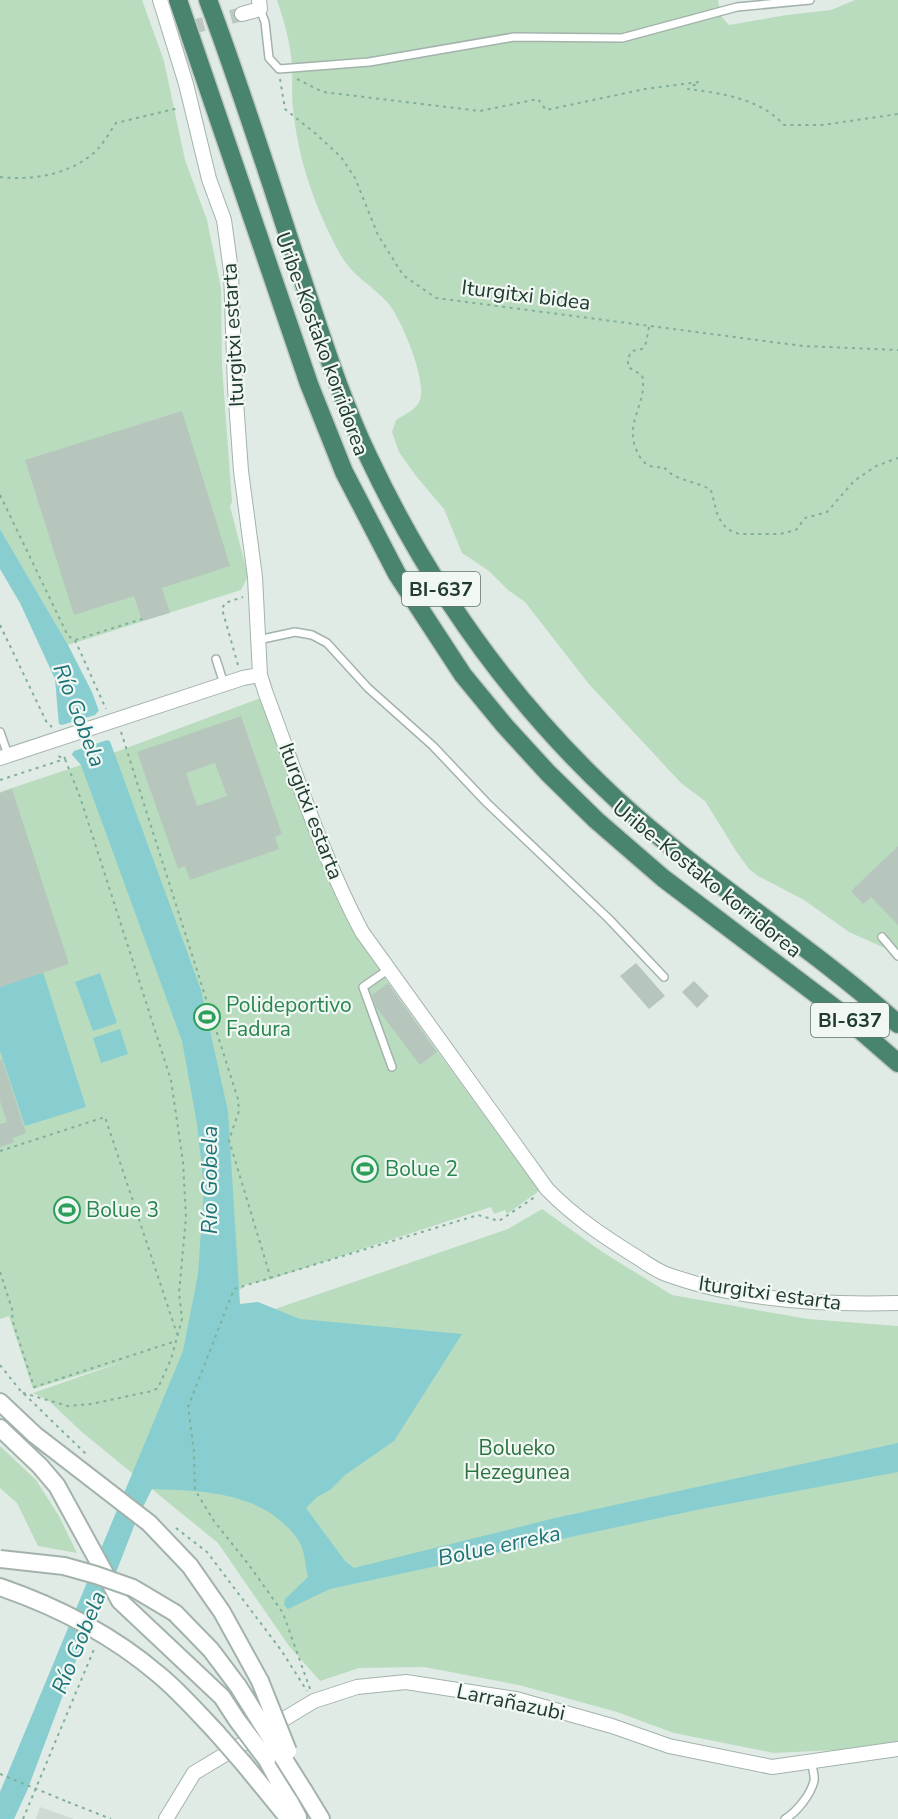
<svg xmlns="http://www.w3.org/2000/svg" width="898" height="1819" font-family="'Nunito Sans',sans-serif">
  <rect width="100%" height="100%" fill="#e0ebe5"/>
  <path fill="#cedbd4" d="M40 1807 74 1819H36Z"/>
  <path fill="#b9dcbe" d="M0 0H142L164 61 185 160 207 220 221 288 222 366 232 502 230 506 248 576 241 590 68 645 0 529Z
    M277 0H718L721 16 729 25 787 15 831 10 855 0H898V954L849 932 804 900 758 876 749 869 736 851 705 801 681 783 588 683 525 602 508 590 489 571 462 553 444 509 416 476 399 452 392 432 396 420C404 415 416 410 420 400 427 380 401 318 388 303 370 283 355 279 340 254 315 208 298 160 293 108 291 94 293 80 292 67 291 44 284 21 277 0Z
    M261 698 345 909 388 983 539 1191 507 1214 505 1210 494 1214 491 1207 271 1279 245 1285 188 1339 508 1229 542 1209 604 1253 672 1295 808 1319 898 1326V1747L774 1753 674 1733 617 1712 519 1685 424 1667 359 1668 320 1681 289 1646 218 1543 83 1433 49 1401 33 1393 125 1361 33 1389 9 1316 0 1319V792L81 765Z
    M0 1446 36 1480 59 1516 77 1553 38 1546 17 1503 0 1488Z"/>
  <path fill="#88ced0" d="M0 529 68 645 92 692 201 990 228 1111 240 1304 258 1302 300 1319 462 1334 394 1441 345 1475 330 1490 317 1497 306 1508 345 1561 354 1568 551 1519 898 1443V1472L701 1509 330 1589 288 1609 284 1605 285 1599 308 1577C305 1566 305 1550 299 1541 265 1492 206 1491 152 1489L136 1521 105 1601 84 1639 27 1791 14 1819H0V1792L183 1351 198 1274 204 1188 197 1124 182 1041 81 765 67 749 59 726 55 679 20 603 0 569Z
    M43 972 86 1107 25 1126 0 1051V987Z
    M100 973 117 1023 93 1031 75 982Z
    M120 1029 128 1054 101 1063 93 1038Z"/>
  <path fill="#e0ebe5" d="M101 708 114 743 107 740 74 751 70 757 65 751 56 723 62 725 95 715Z"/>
  <path fill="#b6c6bd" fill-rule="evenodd" d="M182 411 230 566 162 588 170 613 142 621 134 596 74 615 25 460Z
    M241 716 282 834 275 837 279 849 190 880 185 866 178 869 137 752ZM215 763 227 796 197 806 186 773Z
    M12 789 69 964 0 987V793Z
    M898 846V925L871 897 863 904 851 891Z
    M636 963 665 996 649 1009 620 976Z
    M694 981 709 996 697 1008 682 992Z
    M388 983 437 1052 420 1065 376 1007 372 995Z
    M2 1059 26 1133 13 1138 14 1142 0 1147V1124L7 1122 0 1101V1060Z"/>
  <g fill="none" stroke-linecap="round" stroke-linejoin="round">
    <path stroke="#bac8c1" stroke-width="14" stroke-dasharray="14 7" stroke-linecap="butt" d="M170 33 242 14"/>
    <defs>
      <path id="service" d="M260 9 265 22 269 58 279 69 369 62 514 37 622 38 737 7 810 0
        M258 640 295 632 312 635 327 643 368 688 433 746 487 803 608 918 664 977
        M216 659 224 684
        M0 732 8 755
        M882 937 898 956
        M389 969 363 987 392 1067
        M785 1819C797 1812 811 1794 814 1781 815 1775 812 1767 811 1761"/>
      <path id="minor" d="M160 0 186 84 209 179 224 220 231 271 235 387 241 471 255 577 260 675 266 694C296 773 322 857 362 932L547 1189C573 1216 603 1236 635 1256 645 1262 655 1270 666 1274 736 1300 825 1305 898 1303
        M242 14 260 9 259 0
        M0 758 243 678 260 675
        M166 1819 194 1773 314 1701 357 1687 406 1682 516 1699 612 1726 669 1746 772 1767 898 1749"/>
      <path id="tertiary" d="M0 1402 35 1435 149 1523 190 1566 222 1612 260 1681
        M0 1428 40 1466 57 1486 120 1601 222 1697 237 1720
        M0 1587C58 1607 111 1634 158 1674 179 1691 198 1713 217 1733
        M175 1613 211 1650 238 1686
        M267 1760 298 1817
        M244 1764 289 1819
        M304 1791 321 1819"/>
      <path id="trunk" d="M178 0 309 384 344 472 397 574 463 675 505 726 548 773 596 820 663 878 836 1009 898 1063
        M208 0C244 96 274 194 306 290 325 347 343 404 369 458 429 585 511 701 614 797 703 880 808 943 898 1024"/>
    </defs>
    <use href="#service" stroke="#a3b3ab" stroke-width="10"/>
    <use href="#minor" stroke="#a3b3ab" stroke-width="16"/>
    <use href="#tertiary" stroke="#a3b3ab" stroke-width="20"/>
    <use href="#trunk" stroke="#c1c8c5" stroke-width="21"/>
    <path stroke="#81af9a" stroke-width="2" stroke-dasharray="3 4.5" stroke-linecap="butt" d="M280 79 285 109 316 134 341 157 355 178 378 235 403 275 436 298 803 346 898 350
      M297 79 323 92 480 111 538 99 546 110 645 89 699 82 688 89C721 93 761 99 784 125H822L898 114
      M0 177C34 181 72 174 97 150 104 142 110 132 116 123L179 108
      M649 327 646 343 642 349 632 351 628 358V367L642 375C649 405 620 424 640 457 646 467 654 468 664 467 674 481 697 481 711 490L718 517 727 529 739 534H780L796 530 805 518 827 512 854 481 876 466 898 458
      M0 495 68 636 75 640 142 619
      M0 625 47 723 52 727
      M75 640 106 709
      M238 665 222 609 225 603 243 597
      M121 732 238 1099 239 1111 229 1140 271 1279
      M0 780 65 759 63 753
      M0 1151 105 1117 177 1334
      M0 1272 13 1312 12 1319 34 1387 176 1341
      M0 1365 19 1389 86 1454
      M23 1393 68 1406 91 1404 152 1391 158 1388 171 1359 182 1319 179 1293 186 1217 183 1162 171 1080 80 797 65 759 56 755
      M176 1528 207 1552 281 1650 307 1691
      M310 1689 283 1613 249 1565 214 1521 195 1490 194 1452 188 1407 234 1289 478 1215 499 1221 535 1197
      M68 1802 111 1819
      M23 1819 95 1647"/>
    <use href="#service" stroke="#fff" stroke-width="7"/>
    <use href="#minor" stroke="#fff" stroke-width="14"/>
    <use href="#tertiary" stroke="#fff" stroke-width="16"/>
    <use href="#trunk" stroke="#49846f" stroke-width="18"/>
    <defs>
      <path id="tertiary-bridge" d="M0 1559 64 1566 96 1575 133 1588 175 1613
        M260 1681 288 1751
        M238 1686 304 1791
        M237 1720 267 1760
        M217 1733 244 1764"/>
    </defs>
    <use href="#tertiary-bridge" stroke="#a3b3ab" stroke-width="20" stroke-linecap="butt"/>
    <path stroke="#81af9a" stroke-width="2" stroke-dasharray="3 4.5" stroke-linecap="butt" d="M0 1774 68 1802"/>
    <use href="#tertiary-bridge" stroke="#fff" stroke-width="16"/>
  </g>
  <defs>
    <symbol id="stadium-ring" viewBox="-11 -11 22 22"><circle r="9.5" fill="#f1f8f3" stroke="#2e9e5b" stroke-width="1.5"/><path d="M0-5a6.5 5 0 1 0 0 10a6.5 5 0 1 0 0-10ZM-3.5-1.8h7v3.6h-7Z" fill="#2e9e5b"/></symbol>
  </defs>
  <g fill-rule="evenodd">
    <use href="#stadium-ring" x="192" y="1002" width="30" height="30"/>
    <use href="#stadium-ring" x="350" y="1154" width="30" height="30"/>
    <use href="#stadium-ring" x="52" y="1195" width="30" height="30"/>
  </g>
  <g text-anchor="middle" stroke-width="4.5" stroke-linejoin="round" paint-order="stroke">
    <g fill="#f1f8f3" stroke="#5f746b" stroke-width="1.5">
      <rect x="402" y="572" width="78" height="34" rx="4.5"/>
      <rect x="811" y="1003" width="78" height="34" rx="4.5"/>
    </g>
    <g font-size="20" font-weight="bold" fill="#213b31">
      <text x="441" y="596">BI-637</text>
      <text x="850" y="1027">BI-637</text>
    </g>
    <g font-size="21" fill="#213b31" stroke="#f1f8f3">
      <text transform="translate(526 295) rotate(7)" y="7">Iturgitxi bidea</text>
      <text transform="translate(233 335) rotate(-93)" y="7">Iturgitxi estarta</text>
      <text transform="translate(322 344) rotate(70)" y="7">Uribe-Kostako korridorea</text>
      <text transform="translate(311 811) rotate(69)" y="7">Iturgitxi estarta</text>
      <text transform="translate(707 879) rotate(39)" y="7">Uribe-Kostako korridorea</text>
      <text transform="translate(770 1293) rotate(8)" y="7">Iturgitxi estarta</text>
      <text transform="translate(511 1702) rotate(12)" y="7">Larrañazubi</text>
    </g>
    <g font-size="21" fill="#27864d" stroke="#f1f8f3" text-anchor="start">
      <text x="226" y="1012">Polideportivo<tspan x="226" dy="24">Fadura</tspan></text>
      <text x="385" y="1176">Bolue 2</text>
      <text x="86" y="1217">Bolue 3</text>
    </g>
    <g font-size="21" fill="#2b723e" stroke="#f1f8f3">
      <text x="517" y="1455">Bolueko<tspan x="517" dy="24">Hezegunea</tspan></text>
    </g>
    <g font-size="22" font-style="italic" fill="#1b7377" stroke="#f1f8f3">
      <text transform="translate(80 715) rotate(69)" y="8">Río Gobela</text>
      <text transform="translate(209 1180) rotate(-90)" y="8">Río Gobela</text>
      <text transform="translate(499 1545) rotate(-12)" y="8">Bolue erreka</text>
      <text transform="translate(78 1642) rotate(-68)" y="8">Río Gobela</text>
    </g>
  </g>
</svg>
